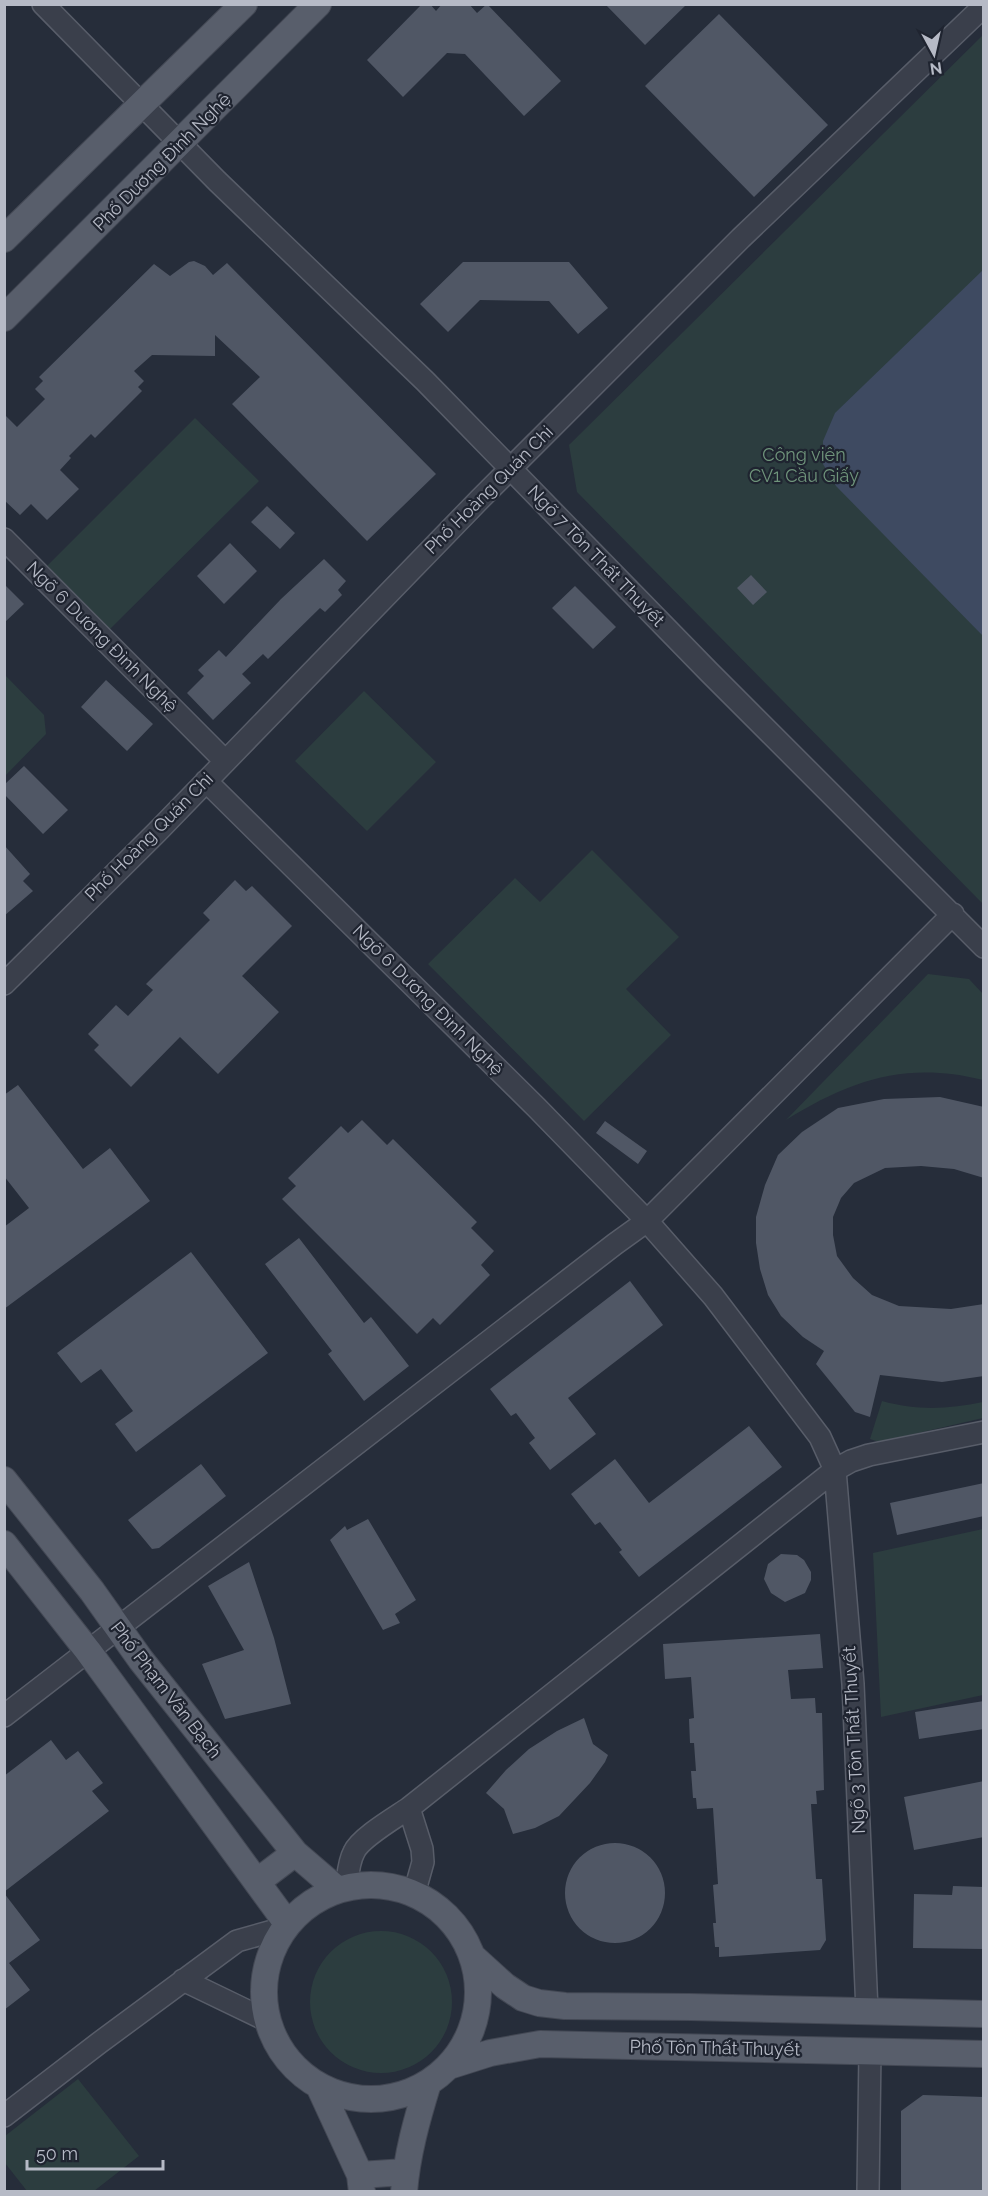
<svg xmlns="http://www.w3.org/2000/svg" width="988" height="2196" font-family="Raleway,sans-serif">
  <rect width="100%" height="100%" fill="#262d3a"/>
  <path fill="#2c3d3f" d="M983 35V904L577 492 569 445Z
    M195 418 259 481 110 629 47 566Z
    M5 675 44 715 46 734 5 776Z
    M364 691 436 762 367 831 295 761Z
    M592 850 679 937 626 989 671 1035 584 1121 428 964 515 878 540 902Z
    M928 974 969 979 983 994V1080C906 1061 851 1080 786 1120Z
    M882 1401C917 1411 949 1409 983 1402V1418L879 1442 870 1439Z
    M983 1529V1695L881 1717 873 1553Z
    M310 2002a71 71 0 1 1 142 0a71 71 0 1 1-142 0Z
    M78 2079 139 2156 94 2191H27L5 2163V2136Z"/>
  <path fill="#3e4a61" d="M983 270V636L836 486 823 464V441L835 413Z"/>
  <path fill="#505765" d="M422 4H430L436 11 442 4H469L477 13 487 4 561 81 524 116 465 54 447 53 403 97 367 60Z
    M605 4H687L645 45Z
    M719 14 828 125 754 197 645 86Z
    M194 261 205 266 213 275 227 263 436 474 367 541 232 404 260 377 215 335V356L152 355 134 371 144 381 138 387 142 391 95 438 91 434 69 456 71 458 60 470 79 489 47 520 31 504 20 515 4 500V414L17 427 45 399 35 389 43 381 39 377 154 264 170 276 189 262Z
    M463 262H569L608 308 578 334 549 301 480 300 448 332 420 304Z
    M267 506 295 533 280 549 251 522Z
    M230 543 257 571 224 604 197 576Z
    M324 559 346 581 338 590 342 595 325 612 320 608 268 659 263 654 242 674 251 683 213 720 187 693 204 676 198 670 219 650 226 657 281 599Z
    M751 575 767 592 753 605 737 588Z
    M4 584 24 604 4 623Z
    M575 586 616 627 593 649 552 608Z
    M106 680 153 724 127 751 81 707Z
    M24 766 68 810 43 834 4 794V785Z
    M4 845 30 874 23 881 33 891 4 916Z
    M235 880 246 891 252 886 292 926 242 976 279 1012 218 1074 180 1037 131 1087 94 1050 99 1045 88 1034 116 1005 128 1016 153 990 146 984 210 920 203 913Z
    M18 1085 83 1169 110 1148 150 1201 4 1309V1227L29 1208 4 1176V1095Z
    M940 1097 984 1107V1178L954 1169 921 1166 885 1168 854 1183 841 1198 833 1217V1235L837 1256 853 1278 872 1295 899 1306 951 1309 984 1304V1376L942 1382 880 1375 870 1417 855 1412 816 1364 824 1351 803 1337 781 1316 768 1295 760 1269 756 1243V1217L765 1185 778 1155 802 1132 838 1108 884 1099Z
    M362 1120 387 1145 393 1139 477 1222 471 1228 494 1251 481 1265 490 1275 440 1325 433 1318 417 1334 282 1199 296 1186 288 1178 341 1126 348 1133Z
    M605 1121 647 1151 638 1164 596 1133Z
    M299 1238 364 1323 371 1317 409 1366 364 1401 328 1354 332 1351 265 1264Z
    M191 1252 268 1353 136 1452 115 1424 133 1411 101 1369 81 1383 57 1353Z
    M630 1281 663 1325 568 1398 596 1434 550 1470 529 1443 535 1438 516 1413 511 1416 490 1389Z
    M749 1426 782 1467 639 1577 619 1552 622 1550 600 1522 595 1525 571 1494 615 1459 649 1503Z
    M201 1464 226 1496 159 1548 152 1549 128 1520Z
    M984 1483V1516L897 1535 890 1503Z
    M368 1519 416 1600 395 1614 400 1623 383 1630 330 1540 345 1526 347 1530Z
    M781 1554 797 1555 804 1560 811 1572V1580L805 1593 785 1602 771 1593 764 1579 768 1564Z
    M249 1562 274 1638 291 1704 225 1719 202 1664 244 1650 208 1586Z
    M820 1634 823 1668 788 1670 791 1699 815 1698 816 1713H822L824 1790 816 1791 817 1804H811L816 1879H822L826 1940 820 1950 719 1957V1947H715L713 1923H716L713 1885 718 1884 713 1808 697 1809 696 1798H693L691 1771H696L694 1743H690L689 1719 694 1718 691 1677 665 1679 663 1644Z
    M984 1701V1729L919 1739 915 1712Z
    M584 1718 593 1744 608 1755 605 1762 590 1783 559 1816 535 1828 513 1834 504 1809 486 1793 506 1770 529 1749 557 1731Z
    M51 1740 66 1760 78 1751 103 1783 92 1791 109 1811 4 1892V1776Z
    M984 1781V1837L914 1850 904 1797Z
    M565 1893a50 50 0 1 1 100 0a50 50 0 1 1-100 0Z
    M953 1886 984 1887V1949L913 1948 914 1894 952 1895Z
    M4 1893 40 1940 9 1963 30 1990 4 2010Z
    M923 2095 984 2097 983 2192H901V2111Z"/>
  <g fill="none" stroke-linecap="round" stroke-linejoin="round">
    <defs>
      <path id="minor" d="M43 4 217 181 425 381 709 672 984 947
        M4 539 225 761
        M206 781 537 1108 647 1221 713 1296 820 1437 835 1470 853 1684 867 2011
        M4 984 157 832 479 500 741 238 984 6
        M4 1716 615 1244 647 1221 953 914
        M409 1808 422 1849 423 1862 414 1894
        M346 1889C348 1877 348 1863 354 1852 360 1838 396 1817 409 1808L835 1470 851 1461 869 1455 984 1432
        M183 1980 268 2021
        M4 2116 99 2043 237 1941 283 1928
        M868 2192 870 2051"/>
      <path id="major" d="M4 239 244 4
        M4 318 318 4
        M4 1480 92 1591 141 1660 295 1853 338 1890
        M4 1544 88 1651 286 1922
        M258 1881 295 1853
        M264 1992a107 107 0 1 1 214 0a107 107 0 1 1-214 0Z
        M473 1957 505 1986 523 1998 539 2003 565 2006 690 2007 984 2014
        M449 2066 490 2053 540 2044 984 2054
        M319 2086 360 2175 362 2192
        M360 2175 405 2172
        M404 2192C407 2154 417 2119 428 2083"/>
    </defs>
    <use href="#minor" stroke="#585d69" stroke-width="24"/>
    <use href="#major" stroke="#434854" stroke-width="28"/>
    <use href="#minor" stroke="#3a3f4b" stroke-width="21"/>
    <use href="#major" stroke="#585e6b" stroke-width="26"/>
  </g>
  <g text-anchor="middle" stroke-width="4.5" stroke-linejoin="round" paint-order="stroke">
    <g font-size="18" fill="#b6bac6" stroke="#1f2430">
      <text transform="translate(162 162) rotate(-45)" y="6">Phố Dương Đình Nghệ</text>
      <text transform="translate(489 490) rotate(-45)" y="6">Phố Hoàng Quán Chi</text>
      <text transform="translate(596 556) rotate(46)" y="6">Ngõ 7 Tôn Thất Thuyết</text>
      <text transform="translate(102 637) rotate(45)" y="6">Ngõ 6 Dương Đình Nghệ</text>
      <text transform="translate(149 837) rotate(-45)" y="6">Phố Hoàng Quán Chi</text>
      <text transform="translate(428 1000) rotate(45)" y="6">Ngõ 6 Dương Đình Nghệ</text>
      <text transform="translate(166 1690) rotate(52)" y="6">Phố Phạm Văn Bạch</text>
      <text transform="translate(854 1740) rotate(-93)" y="6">Ngõ 3 Tôn Thất Thuyết</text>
      <text transform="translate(715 2048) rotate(1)" y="6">Phố Tôn Thất Thuyết</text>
    </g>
    <g font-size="18" fill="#6f947b" stroke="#1f2430">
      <text x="804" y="461">Công viên<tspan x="804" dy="21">CV1 Cầu Giấy</tspan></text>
    </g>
  </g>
  <rect width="988" height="2196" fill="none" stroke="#b6bac6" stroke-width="12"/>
  <g transform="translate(934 54) rotate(172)" stroke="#1f2430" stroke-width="4.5" paint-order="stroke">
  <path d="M0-4.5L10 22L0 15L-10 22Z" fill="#b6bac6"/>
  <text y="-9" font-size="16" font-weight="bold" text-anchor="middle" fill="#b6bac6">N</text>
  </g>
  <path d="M27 2160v9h136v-9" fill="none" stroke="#b6bac6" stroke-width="3"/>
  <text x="36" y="2160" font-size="18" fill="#b6bac6" stroke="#1f2430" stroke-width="4.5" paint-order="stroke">50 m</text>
</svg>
